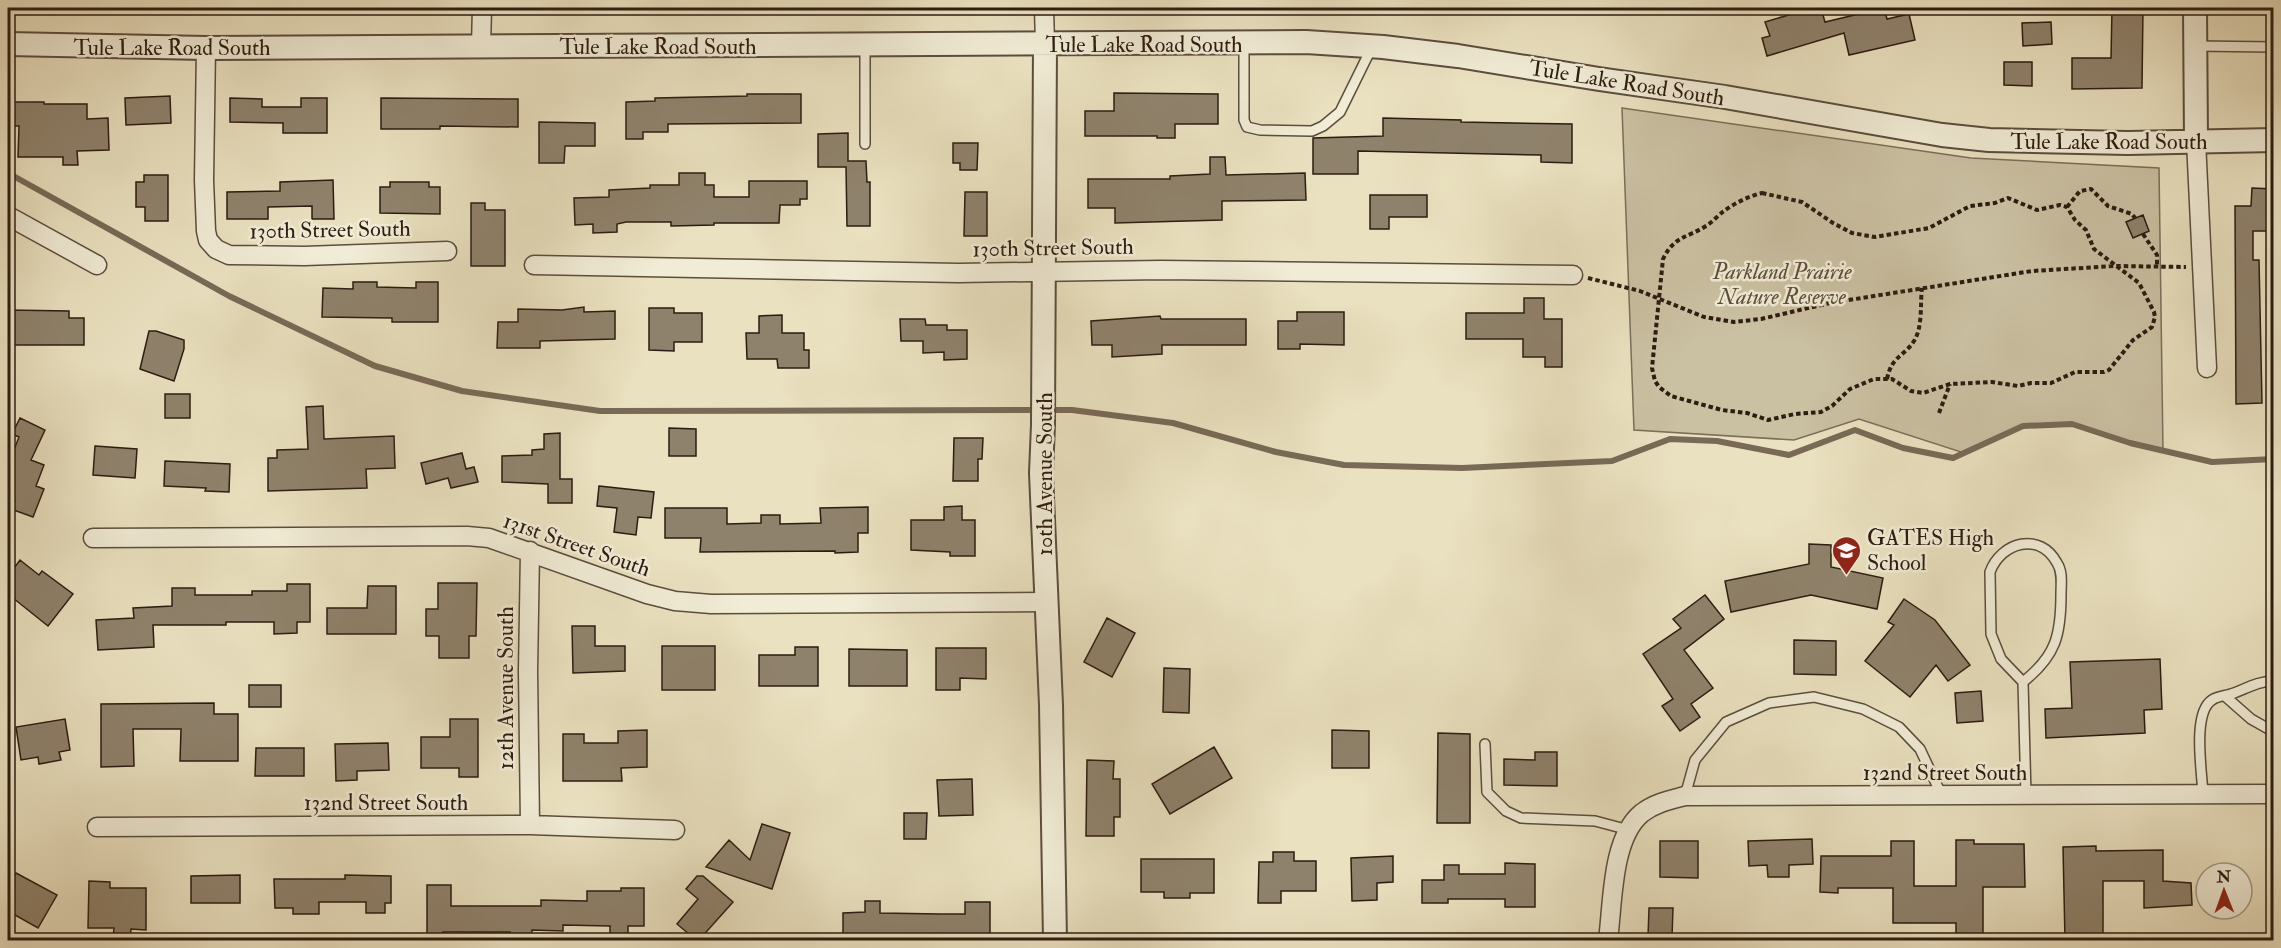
<svg xmlns="http://www.w3.org/2000/svg" width="2281" height="948" font-family="'IM FELL Double Pica',serif">
  <rect width="100%" height="100%" fill="#eae1c0"/>
  <filter id="stains"><feTurbulence type="fractalNoise" baseFrequency=".00333" numOctaves="4"/><feColorMatrix values="0 0 0 0 .2 0 0 0 0 .09 0 0 0 0 .02 0 0 0 .5 -.17"/></filter>
  <radialGradient id="worn" r=".72"><stop offset=".6" stop-color="#630" stop-opacity="0"/><stop offset="1" stop-color="#630" stop-opacity=".3"/></radialGradient>
  <path fill="#cac0a2" stroke="#7c6e5a" stroke-width="1.5" d="M1622 108 1971 158 2159 168 2163 451 2130 443 2072 424 2023 426 1964 453 1859 419 1794 440 1634 430Z"/>
  <g fill="none" stroke-linecap="round" stroke-linejoin="round">
    <path stroke="#786a56" stroke-width="6" d="M8 173 229 296 375 366 462 391 600 411 1072 410 1173 423 1276 452 1344 465 1462 468 1612 461 1670 439 1717 441 1789 455 1855 430 1903 448 1953 458 2023 426 2072 424 2130 443 2212 462 2274 459"/>
  </g>
  <path fill="#8f826c" stroke="#2d1c11" stroke-width="1.5" d="M1812 8H1821L1825 22 1884 8 1887 19 1909 14 1915 40 1849 55 1844 33 1767 56 1762 38 1770 36 1765 22Z
    M2112 8H2143L2142 88 2072 89V58H2111Z
    M2051 22 2052 44 2023 46 2022 23Z
    M2004 62H2032V86L2004 85Z
    M1114 93 1218 94V124H1175V138H1157V136H1085V111H1114Z
    M747 94H801V123L668 124V132H643V139H626V102L655 101V98L747 96Z
    M170 96 171 123 126 125 125 98Z
    M230 98 262 99V107H301V98H327V133H283V123L230 122Z
    M381 98 518 99V127L440 126V129H381Z
    M8 102H44V104H87V119L108 118 109 150 77 151 78 165H63V157H18L19 126H8Z
    M1383 118 1461 120V122L1572 124V163L1541 162V155L1358 151V174H1313V138L1383 136Z
    M539 122 595 123V146H565L564 163H539Z
    M848 133V161H866L867 182H870V226H847L846 167H818V134Z
    M953 143H978L977 170H960V163H953Z
    M1210 157H1225L1226 175 1305 173 1306 200 1222 201V220L1115 223V208H1088V179H1170V176L1210 174Z
    M679 173H705V185H714V197H749V181H807V199H800V205H780L779 223H714V225L671 226V222H626L617 224V232L593 233V224L575 225 574 198 609 197V190L650 188V185H679Z
    M144 175H168V221H145V207H136V182H144Z
    M333 180 334 219H312V206L268 207V219H227V192L280 191V182Z
    M390 182H429V187H440V214L380 213V187H390Z
    M2252 188 2274 189V231H2253V260H2259L2262 403 2236 404 2235 206H2251Z
    M965 192H987V236H964Z
    M1370 195H1427V217H1389V229H1370Z
    M471 203H485V210H505V266H471Z
    M2143 215 2149 231 2133 238 2126 222Z
    M353 282H377V287L416 288V282H438V322H392V318L322 317 323 288 353 289Z
    M1524 298H1544V319H1562V367H1545V357H1523V339H1466V313H1524Z
    M584 307V312L615 311V339L540 341V348H497L498 322H518V309L562 310Z
    M649 308H674V313H702V342H674V351L649 350Z
    M8 310 69 311V318H84V345H8Z
    M1297 312H1344V345L1300 344V349H1278V321H1297Z
    M782 315V333H804V350H809V368H778L777 359H747L746 333H759V316Z
    M1160 316 1161 319H1246V345H1162V354L1112 357V345H1092L1091 321Z
    M900 319H925L926 325H947V330H967V359L944 360V352L923 353V341H901Z
    M149 331H156L184 340V349L174 381 140 369Z
    M165 394H190V418H165Z
    M323 406 324 439 394 436 395 468 366 469 367 488 268 491V458H277V450L308 449 306 407Z
    M20 418 45 430 31 460 44 465 36 486 44 489 33 517 11 509 15 501 8 498V465L19 437 12 434Z
    M669 428 696 429V456H669Z
    M560 433V479H572V503H548V484L502 482V456L532 455V450L544 449V434Z
    M954 438H983L982 459H978V481H953Z
    M95 446 137 449 135 478 93 475Z
    M462 453 466 469 474 467 478 482 451 488 448 478 426 484 421 463Z
    M165 461 230 464 229 492 205 491 206 488 164 486Z
    M599 486 654 492 651 518 638 517 636 535 614 532 617 508 597 506Z
    M962 506V520H975V556H950V552L911 550V520H944V507Z
    M868 507V533H858V552L835 553V551L700 552 701 538H665V508H727V524L761 523V515H780V524L821 523 820 508Z
    M1809 544 1831 545V567L1883 578 1877 609 1811 595 1731 612 1725 581 1809 564Z
    M20 560 39 575 42 571 73 594 48 626 8 594V576Z
    M438 583H477L476 636H469V658H439V636H426V609H438Z
    M287 584H310V622H297V633L274 634V622H226V625H153L154 647 98 650 96 620 134 618 133 608 172 606V588H195V595H252V591H287Z
    M368 586H396V634H327V608H367Z
    M1705 595 1724 619 1684 650 1713 688 1691 704 1700 717 1680 731 1662 706 1673 699 1643 654 1681 628 1673 619Z
    M1904 599 1935 620 1970 665 1948 681 1936 665 1910 697 1865 661 1894 625 1888 622Z
    M1107 618 1135 633 1112 677 1084 662Z
    M572 626H595V646H625V671L573 673Z
    M1794 640 1836 641V675L1794 674Z
    M662 646H715V690H662Z
    M795 647H818V686H759V655H795Z
    M936 648H986V679L960 678V690H936Z
    M849 649 907 650V686H849Z
    M2160 659 2162 709 2144 710 2145 733 2046 738 2045 709 2072 708 2070 662Z
    M1164 668 1190 669 1189 713 1163 712Z
    M249 685H281V707H249Z
    M1981 691 1983 721 1957 723 1955 693Z
    M214 703V714H238V761H180L181 729H133L134 766 101 767V704Z
    M65 719 70 750 59 752 61 760 39 764 38 757 21 760 16 727Z
    M450 719H478V777H459V768H421V737H450Z
    M647 730V767L621 768 622 781H563V734H584V743H618V731Z
    M1332 730 1369 731V768H1332Z
    M1438 733 1470 734V823H1437Z
    M388 743 389 770 357 771V780L336 781 335 744Z
    M1214 747 1232 778 1170 814 1152 784Z
    M256 748H304V776H255Z
    M1535 752H1557V786L1504 785V759L1535 760Z
    M1087 760 1114 761 1113 779H1120V817H1114V836H1086Z
    M972 779 973 815 939 816 937 780Z
    M904 813H927L926 839H904Z
    M762 824 790 833 772 889 706 867 729 840 750 860Z
    M1812 839 1813 864 1789 865V877H1768L1767 865 1749 866 1748 841Z
    M1956 840H1974V844H2024L2025 887H1983V938H1956V923H1893V888H1838V893L1820 892 1821 856H1891V841H1914V886H1956Z
    M1660 841H1698V878L1660 877Z
    M2096 846V851L2163 850V881L2191 883 2192 905 2144 908V881H2103V940H2065L2063 847Z
    M1273 852H1294V861H1316V891H1281V903H1258L1259 862H1273Z
    M1393 856V882L1377 883V900L1352 901 1351 858Z
    M1141 859H1214V893H1190V898H1164V892H1141Z
    M1505 863 1535 864V907H1505V899H1448V903H1422V880H1444V865H1459V874H1505Z
    M16 873 57 895 38 928 8 911V888Z
    M240 875V903H191V876Z
    M345 875 391 876V903H385V913H366V902H319V914H293V908H275L274 879H345Z
    M697 876H703L733 902 699 940H696L677 924 698 899 686 889Z
    M89 881 110 882V888H146V930L131 929 130 939H113L114 928H88Z
    M427 885H451V906H541V900L587 901V891H621V888H644V926H628V936H610V926L563 925V931L532 930 531 940H510V932H443V940H427Z
    M865 901H880V913L940 914H965V902H990V940H843V913L865 912Z
    M1649 908H1673L1672 938 1648 937Z"/>
  <g fill="none" stroke-linecap="round" stroke-linejoin="round">
    <defs>
      <path id="service" d="M1244 43V120L1247 127 1260 130 1312 131 1323 126 1340 112 1372 47
        M2195 46 2274 47
        M865 144V45
        M2023 682 2001 659 1991 634 1990 572C2001 542 2040 531 2057 563 2063 572 2061 584 2061 594 2061 635 2056 656 2023 682L2026 796
        M2226 697 2251 719 2274 732
        M1485 744 1487 792 1506 811 1521 818 1595 821 1629 830
        M2203 794C2202 772 2192 713 2212 700 2217 696 2227 696 2234 693 2247 688 2259 681 2274 681
        M1685 796 1695 760 1726 722 1769 703 1814 697 1863 709 1899 727 1920 749 1942 796"/>
      <path id="minor" d="M1044 8 1045 44
        M481 46 482 8
        M206 48 204 180 206 231 208 240 216 249 229 255 304 256 447 251
        M2196 141 2207 368
        M8 216 97 265
        M534 265 958 273 1161 270 1573 275
        M93 538 467 536 489 538 647 594 675 601 711 604 1045 602
        M530 825 528 671 530 551
        M97 827 530 825 675 830
        M1608 940C1613 904 1611 838 1642 813 1655 803 1670 800 1685 796L2274 794"/>
      <path id="tertiary" d="M2195 8 2196 141
        M8 44 206 48 1306 42 1383 47 1458 56 1599 79 1725 97 1942 135 1989 140 2128 143 2274 140
        M1045 44 1043 425 1041 473 1051 705 1055 940"/>
    </defs>
    <use href="#service" stroke="#5c4d3d" stroke-width="12"/>
    <use href="#minor" stroke="#5c4d3d" stroke-width="21"/>
    <use href="#tertiary" stroke="#5c4d3d" stroke-width="26"/>
    <path stroke="#2d1c11" stroke-width="4" stroke-dasharray="4.5 3" stroke-linecap="butt" d="M1762 193 1802 202 1833 223 1852 233 1875 237 1929 228 1970 206 1995 203 2008 198 2037 210 2060 205 2067 207 2075 220 2086 230 2094 249 2139 283 2154 312 2155 317 2152 327 2133 340 2109 370 2104 372H2075L2051 383H2031L2018 386 1992 382 1950 384 1923 393 1911 391 1892 379H1874L1850 389 1832 406 1821 412 1795 414 1768 420 1747 413 1722 410 1671 396 1659 387 1655 381 1652 368 1663 259C1674 236 1687 238 1706 226 1713 222 1718 215 1724 211 1735 203 1749 196 1762 193Z
      M2067 207 2080 191 2091 189 2108 206 2132 214 2135 218
      M2143 234 2157 255V267
      M1588 278 1640 291 1704 317 1734 322 1761 319 1830 303 2032 271 2115 266 2186 267
      M1887 379C1892 355 1904 357 1914 341 1923 327 1920 303 1922 288
      M1939 413 1950 384"/>
    <use href="#service" stroke="#f1ecd6" stroke-width="9"/>
    <use href="#minor" stroke="#f1ecd6" stroke-width="18"/>
    <use href="#tertiary" stroke="#f1ecd6" stroke-width="22"/>
  </g>
  <defs>
    <symbol id="school-pin" viewBox="-11 -11 22 30"><path d="M0 17L-7.5 6A9.5 9.5 0 1 1 7.5 6Z" fill="#8f2418" stroke="#f1ecd6"/><path d="M0-5L7-2L0 1L-7-2ZM-4 1L0 2.5L4 1V4Q0 6-4 4Z" fill="#fff"/></symbol>
  </defs>
  <g fill-rule="evenodd">
    <use href="#school-pin" x="1830" y="534" width="33" height="45"/>
  </g>
  <g text-anchor="middle" stroke-width="5" stroke-linejoin="round" paint-order="stroke">
    <g font-size="22" fill="#2d1c11" stroke="#f1ecd6">
      <text x="1144" y="52">Tule Lake Road South</text>
      <text x="658" y="54">Tule Lake Road South</text>
      <text x="172" y="55">Tule Lake Road South</text>
      <text transform="translate(1627 82) rotate(9)" y="8">Tule Lake Road South</text>
      <text x="2109" y="149">Tule Lake Road South</text>
      <text transform="translate(330 229) rotate(-1)" y="8">130th Street South</text>
      <text transform="translate(1053 247) rotate(-1)" y="8">130th Street South</text>
      <text transform="translate(1044 474) rotate(-90)" y="8">10th Avenue South</text>
      <text transform="translate(577 544) rotate(19)" y="8">131st Street South</text>
      <text transform="translate(505 688) rotate(-90)" y="8">12th Avenue South</text>
      <text x="1945" y="780">132nd Street South</text>
      <text x="386" y="810">132nd Street South</text>
    </g>
    <g font-size="22" font-style="italic" fill="#5c4d3c" stroke="#f1ecd6">
      <text x="1782" y="279">Parkland Prairie<tspan x="1782" dy="25">Nature Reserve</tspan></text>
    </g>
    <g font-size="22" fill="#2d1c11" stroke="#f1ecd6" text-anchor="start">
      <text x="1867" y="545">GATES High<tspan x="1867" dy="25">School</tspan></text>
    </g>
  </g>
  <rect width="2281" height="948" fill="none" stroke="#eae1c0" stroke-width="30"/>
  <rect x="9" y="9" width="2263" height="930" fill="none" stroke="#2d1c11" stroke-width="3"/>
  <rect x="15" y="15" width="2251" height="918" fill="none" stroke="#2d1c11" stroke-width="1.5"/>
  <g transform="translate(2224 891) rotate(359)"><circle r="28" fill="#f1ecd6" stroke="#a39987" stroke-width="1.5"/>
  <path d="M0-4.5L10 22L0 15L-10 22Z" fill="#8f2418"/>
  <text y="-9" font-size="16" font-weight="bold" text-anchor="middle" fill="#2d1c11">N</text>
  </g>
  <rect width="100%" height="100%" filter="url(#stains)"/>
  <rect width="100%" height="100%" fill="url(#worn)"/>
</svg>
